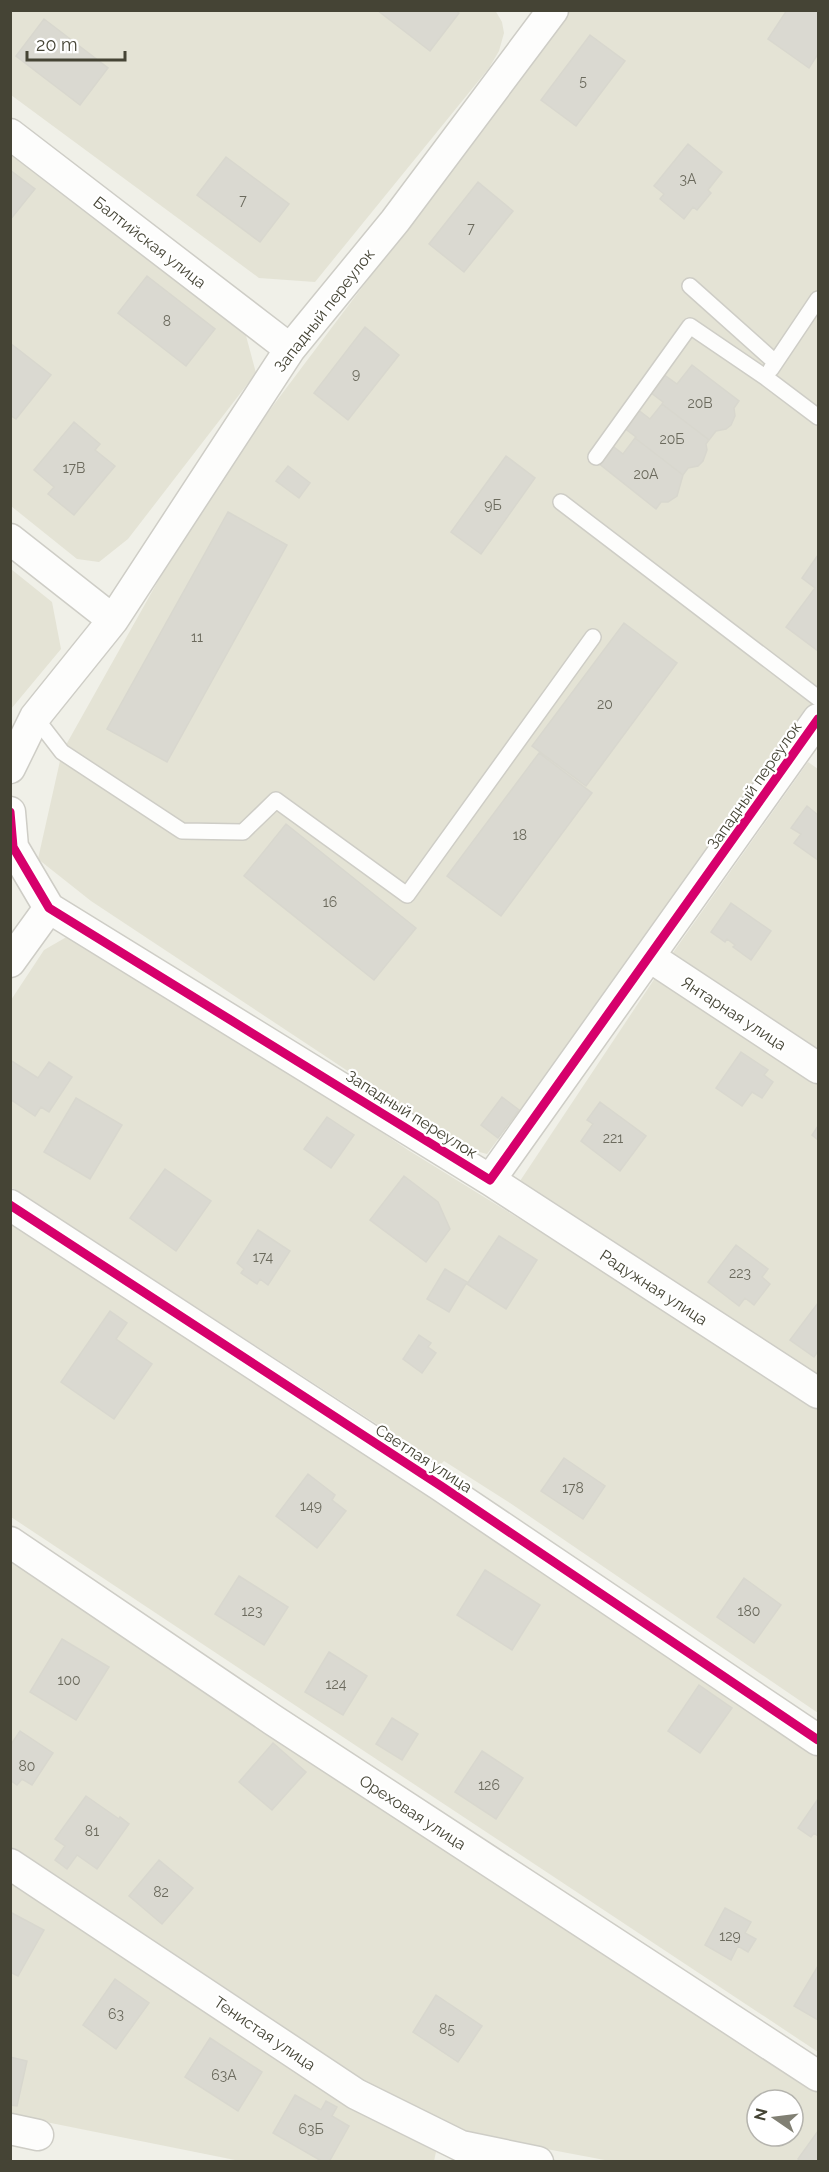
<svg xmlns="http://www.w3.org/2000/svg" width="829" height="2172" font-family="Raleway,sans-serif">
  <rect width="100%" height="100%" fill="#f0f0e8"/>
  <path fill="#e4e3d5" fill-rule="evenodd" d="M495 10 502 22 504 33 499 51 489 68 315 282 259 278 11 95V11Z
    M570 11H818V695L574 1038 487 1154 464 1148 91 901 38 859 62 752 208 492Z
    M10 150 245 332 256 373 128 539 99 562 77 559 11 506Z
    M11 569 52 602 61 649 11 709Z
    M808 762 818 769V1051L672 954Z
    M70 935 325 1094 408 1150 578 1255 818 1410V1713L513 1505 444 1461 440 1465 11 1187V1000L44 950Z
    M657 975 818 1084V1384L520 1181Z
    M10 1220 818 1751V2052L11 1517Z
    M10 1554 818 2082V2161H610L477 2136 363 2085 11 1850ZM757 2100H793V2136H757Z
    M10 1879 360 2108 436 2152 434 2161H240L11 2115Z"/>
  <path fill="#dad9d1" stroke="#d8d7ce" stroke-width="1.5" d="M377 10H456L459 13 430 51Z
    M787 10H818V54L809 68 768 39Z
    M44 19 108 68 80 105 16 56Z
    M590 35 625 61 576 126 541 100Z
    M688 144 722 172 708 190 711 193 697 210 693 207 684 219 660 199 664 194 654 186Z
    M226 157 289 204 260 242 197 195Z
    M10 170 35 189 10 220Z
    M478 182 513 211 464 272 429 244Z
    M147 276 215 329 186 366 118 313Z
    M365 327 399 355 348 420 314 393Z
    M10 343 51 375 16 419 10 415Z
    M692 365 739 401 734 408 735 416 731 425 726 429 716 431 709 440 662 404 663 402 650 392 663 374 677 384Z
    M662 404 709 440 706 444 707 450 703 461 698 466 688 468 683 475 635 438 636 437 623 427 637 409 650 419Z
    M74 422 100 444 95 450 115 466 74 515 48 494 54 487 34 470Z
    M635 438 683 475 677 496 668 502H661L656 509 597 462 610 444 623 454Z
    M506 456 535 478 481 554 451 532Z
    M288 466 310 483 299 498 276 481Z
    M228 512 287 545 167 762 107 729Z
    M818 555V651L786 627 815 588 802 578Z
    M624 623 677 663 586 786 532 746Z
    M539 753 592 793 501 916 447 876Z
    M807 806 818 815V860L794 843 801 834 791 828Z
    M286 824 416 928 374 980 244 876Z
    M731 903 771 931 751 960 733 947 735 945 727 939 725 942 711 932Z
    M741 1052 768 1070 764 1075 773 1082 762 1098 752 1092 742 1106 716 1088Z
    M10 1060 38 1078 49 1062 72 1077 49 1112 41 1107 35 1116 10 1099Z
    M502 1097 519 1110 498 1138 481 1125Z
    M76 1098 122 1125 90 1179 44 1152Z
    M600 1102 646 1136 620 1171 581 1141 593 1124 587 1120Z
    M327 1117 354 1135 331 1168 304 1149Z
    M818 1126V1140L812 1135Z
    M165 1169 211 1201 176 1251 130 1218Z
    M404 1176 438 1202 450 1229 426 1262 370 1220Z
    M258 1230 290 1251 268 1285 260 1279 257 1284 241 1273 244 1269 237 1263Z
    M499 1236 537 1260 506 1309 467 1284Z
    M736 1245 768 1269 762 1277 770 1284 754 1305 745 1298 739 1306 708 1282Z
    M445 1269 467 1282 449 1312 427 1299Z
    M818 1303V1351L814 1357 790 1340Z
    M110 1311 127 1323 116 1339 152 1364 114 1419 61 1382Z
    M419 1335 431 1343 428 1347 436 1353 422 1373 403 1359Z
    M564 1458 605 1486 583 1519 541 1491Z
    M308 1474 335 1495 332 1500 346 1511 317 1548 276 1516Z
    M485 1570 540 1605 512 1650 457 1615Z
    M239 1576 288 1607 264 1645 215 1614Z
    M744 1578 781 1605 754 1643 717 1617Z
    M62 1639 109 1667 76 1720 30 1692Z
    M329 1652 367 1676 343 1715 305 1692Z
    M699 1685 732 1708 700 1753 668 1731Z
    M392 1718 418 1734 402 1760 376 1744Z
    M20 1731 53 1753 32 1785 22 1779 17 1785 10 1780V1746Z
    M273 1743 306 1772 272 1810 239 1782Z
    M482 1751 523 1778 496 1819 455 1792Z
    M86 1796 119 1819 120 1817 129 1824 97 1869 77 1855 67 1869 55 1860 65 1846 55 1839Z
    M818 1799V1836L814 1833 811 1837 798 1828Z
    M159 1860 193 1888 162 1924 129 1896Z
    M725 1908 751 1922 745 1933 756 1939 748 1952 738 1946 731 1960 705 1945Z
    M10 1912 44 1930 18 1976 10 1972Z
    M818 1966V2020L794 2006Z
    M115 1979 149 2003 116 2049 83 2025Z
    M436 1995 482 2026 458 2062 413 2032Z
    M210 2038 262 2072 238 2111 185 2077Z
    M10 2057 27 2061 17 2106 10 2105Z
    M295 2095 321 2110 326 2101 337 2107 332 2116 349 2126 329 2162H323L273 2133Z
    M818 2131V2162H801L798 2159Z"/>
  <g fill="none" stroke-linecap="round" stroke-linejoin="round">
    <defs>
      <path id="lane" d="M690 286 775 362
        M771 369 818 299
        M596 457 690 326 765 377 818 417
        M561 502 818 698
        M35 717 62 752 182 831 243 832 276 800 407 895 593 637"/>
      <path id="street" d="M10 134 290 349
        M10 539 113 620
        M10 768 35 717 113 620 290 349 395 221 553 10
        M10 812 13 847 49 908 490 1180 818 719
        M650 957 818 1068
        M10 962 49 908
        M490 1180 818 1393
        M10 1205 441 1486 818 1740
        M10 1542 273 1720 818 2076
        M10 1864 356 2094 461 2146 538 2162
        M10 2129 38 2135"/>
    </defs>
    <use href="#lane" stroke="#cecdc6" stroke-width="18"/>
    <use href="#street" stroke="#cecdc6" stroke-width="33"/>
    <use href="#lane" stroke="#fdfdfc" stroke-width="15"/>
    <use href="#street" stroke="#fdfdfc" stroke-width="30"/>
    <defs>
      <path id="cycleway" d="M10 812 13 847 49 908 490 1180 818 719
        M10 1205 441 1486 818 1740"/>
    </defs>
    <use href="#cycleway" stroke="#fff" stroke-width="13"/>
    <use href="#cycleway" stroke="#d6006c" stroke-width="9"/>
  </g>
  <g text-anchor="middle" stroke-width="4.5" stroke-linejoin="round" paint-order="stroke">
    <g font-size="14" fill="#6b6a5d">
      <text x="583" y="86">5</text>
      <text x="688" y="184">3А</text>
      <text x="243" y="205">7</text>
      <text x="471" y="233">7</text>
      <text x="167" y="326">8</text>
      <text x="356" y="379">9</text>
      <text x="700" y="408">20В</text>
      <text x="672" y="444">20Б</text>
      <text x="74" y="473">17В</text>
      <text x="646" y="479">20А</text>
      <text x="493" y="510">9Б</text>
      <text x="197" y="642">11</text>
      <text x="605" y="709">20</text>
      <text x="520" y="840">18</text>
      <text x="330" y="907">16</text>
      <text x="613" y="1143">221</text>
      <text x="263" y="1262">174</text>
      <text x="740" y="1278">223</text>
      <text x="573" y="1493">178</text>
      <text x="311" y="1511">149</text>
      <text x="252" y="1616">123</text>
      <text x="749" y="1616">180</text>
      <text x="69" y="1685">100</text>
      <text x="336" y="1689">124</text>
      <text x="27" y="1771">80</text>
      <text x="489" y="1790">126</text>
      <text x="92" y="1836">81</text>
      <text x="161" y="1897">82</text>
      <text x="730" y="1941">129</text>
      <text x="116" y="2019">63</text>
      <text x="447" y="2034">85</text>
      <text x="224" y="2080">63А</text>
      <text x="311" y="2134">63Б</text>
    </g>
    <g font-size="16" fill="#454435" stroke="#fff">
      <text transform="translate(150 242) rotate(38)" y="6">Балтийская улица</text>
      <text transform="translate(324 310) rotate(-52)" y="6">Западный переулок</text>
      <text transform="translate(754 785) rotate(-55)" y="6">Западный переулок</text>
      <text transform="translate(734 1013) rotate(33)" y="6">Янтарная улица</text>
      <text transform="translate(412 1114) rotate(32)" y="6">Западный переулок</text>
      <text transform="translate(654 1287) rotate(33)" y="6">Радужная улица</text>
      <text transform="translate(424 1458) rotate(33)" y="6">Светлая улица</text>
      <text transform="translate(413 1812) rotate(33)" y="6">Ореховая улица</text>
      <text transform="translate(265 2033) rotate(34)" y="6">Тенистая улица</text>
    </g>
  </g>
  <rect width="829" height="2172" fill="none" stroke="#454435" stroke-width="24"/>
  <g transform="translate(775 2118) rotate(284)"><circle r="28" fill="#ffffff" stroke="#b5b4ae" stroke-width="1.5"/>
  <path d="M0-4.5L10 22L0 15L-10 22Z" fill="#818074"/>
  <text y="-9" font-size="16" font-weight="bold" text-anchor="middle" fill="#454435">N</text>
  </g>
  <path d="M27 51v9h98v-9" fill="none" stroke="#454435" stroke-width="3"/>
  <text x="36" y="51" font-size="18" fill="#454435" stroke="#ffffff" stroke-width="4.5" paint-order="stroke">20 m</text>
</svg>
